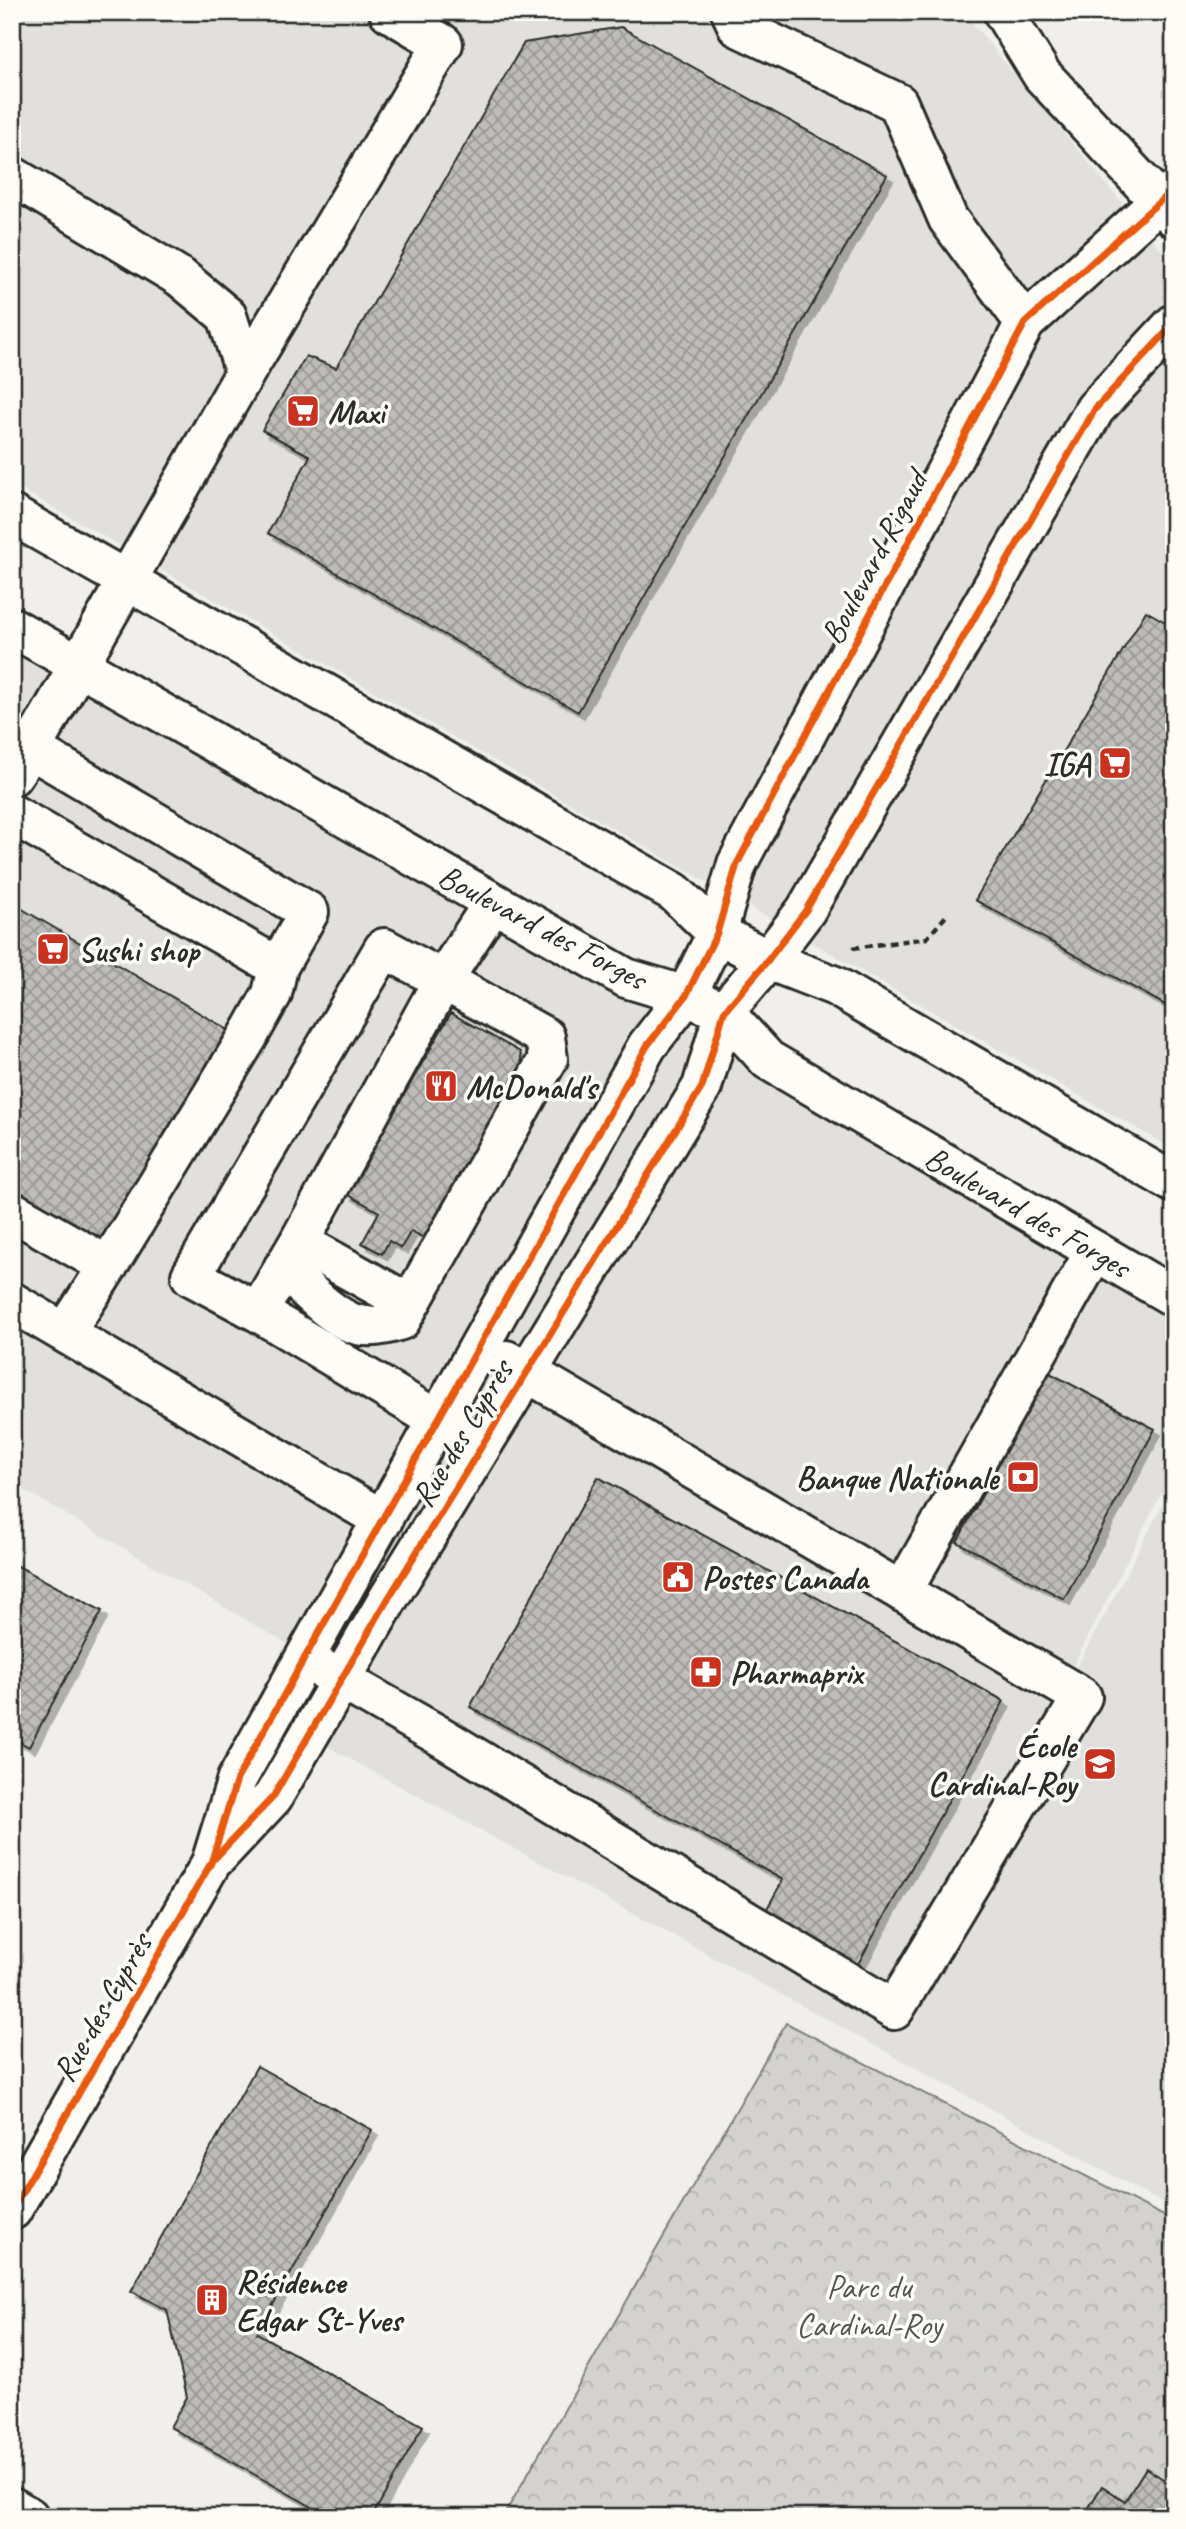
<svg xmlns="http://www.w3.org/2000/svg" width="1186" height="2529" font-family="Caveat,sans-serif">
  <defs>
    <pattern id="park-crowns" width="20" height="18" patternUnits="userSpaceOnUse" patternTransform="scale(1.75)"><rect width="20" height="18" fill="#d3d2cf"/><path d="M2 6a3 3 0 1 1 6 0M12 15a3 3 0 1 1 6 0" fill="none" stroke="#b5b4b2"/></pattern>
    <pattern id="building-cross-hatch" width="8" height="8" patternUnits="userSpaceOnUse" patternTransform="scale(1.75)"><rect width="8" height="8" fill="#bdbcb8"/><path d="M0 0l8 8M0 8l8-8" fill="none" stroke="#9a9996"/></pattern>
    <filter id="shadow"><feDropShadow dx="6" dy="6" stdDeviation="0" flood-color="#0004"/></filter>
  </defs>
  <rect width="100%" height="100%" fill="#f0efeb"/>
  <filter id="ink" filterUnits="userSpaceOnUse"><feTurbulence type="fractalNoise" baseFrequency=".0143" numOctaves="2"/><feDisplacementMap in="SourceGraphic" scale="14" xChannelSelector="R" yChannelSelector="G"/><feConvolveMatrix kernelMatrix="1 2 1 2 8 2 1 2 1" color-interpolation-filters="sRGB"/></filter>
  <g filter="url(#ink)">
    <path fill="#e1e0dc" d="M12 12H963L1174 265V1150L12 484Z
      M12 650 1174 1300V1469L926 1953 1174 1483V2209L308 1736 349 1680 12 1483Z"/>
    <path fill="url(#park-crowns)" stroke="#7f7e7d" stroke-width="2" d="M786 2023 1174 2221V2517H503Z"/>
    <path fill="url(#building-cross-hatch)" stroke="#2b2b2b" stroke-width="2" filter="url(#shadow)" d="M621 27 887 175 578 712 268 533 310 456 262 430 306 356 336 368 524 43Z
      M1146 611 1174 627V1010L975 900Z
      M12 903 237 1035 108 1254 12 1198Z
      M451 1013 520 1052 523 1069 426 1239 411 1231 401 1248 389 1241 382 1254 362 1243 379 1212 347 1194Z
      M1048 1372 1155 1429 1064 1599 957 1542Z
      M598 1477 1004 1701 858 1964 765 1912 783 1880 470 1707Z
      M12 1563 102 1611 29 1747 12 1738Z
      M257 2066 372 2130 257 2333 423 2426 372 2517H330L170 2427 187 2397 167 2310 131 2291Z
      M1146 2468 1174 2486V2517H1083L1102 2486 1125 2501Z"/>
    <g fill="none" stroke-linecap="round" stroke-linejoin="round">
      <defs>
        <path id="minor" d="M731 12 738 27 898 103 948 219 1025 323
          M1003 12 1042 75 1174 217
          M12 176 180 277 227 316 245 373
          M12 738 309 912 278 967 12 814
          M12 776 31 749 245 373 443 44 389 12
          M12 1211 108 1266 249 1035 272 994 278 967
          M299 1242 408 1303
          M283 1268C304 1286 327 1313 352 1323 367 1329 387 1325 401 1320L548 1059 545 1037 443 980 493 903
          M12 1302 383 1520
          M258 1312 299 1242 443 980 384 948 191 1276 258 1312 459 1433
          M65 1333 108 1266
          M902 1592 1095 1251
          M319 1667 440 1736 894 2010 1082 1697 506 1360
          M217 1857 273 1797 388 1599 702 1087 724 1012 768 960 806 910 1095 409 1174 324
          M12 2210 211 1863 237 1779 647 1046 686 996 717 933 737 864 1025 323 1159 202 1174 191
          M12 2507 29 2517"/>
        <path id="major" d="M12 515 674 892 717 933 768 960 835 986 1174 1183
          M12 627 626 978 686 996 724 1012 768 1060 1174 1297"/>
      </defs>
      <use href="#minor" stroke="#2b2b2b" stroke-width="44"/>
      <use href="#major" stroke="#2b2b2b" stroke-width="44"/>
      <path stroke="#2b2b2b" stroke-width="4.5" stroke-dasharray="7 5" stroke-linecap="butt" d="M853 948 927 938 946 916"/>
      <use href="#minor" stroke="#fdfcf7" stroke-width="38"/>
      <use href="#major" stroke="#fdfcf7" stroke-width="38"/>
      <defs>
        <path id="cycleway" d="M215 1858 273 1797 388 1599 702 1087 724 1012 768 960 806 910 1095 409 1174 324
          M12 2210 211 1863 237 1779 647 1046 686 996 717 933 737 864 1025 323 1159 202 1174 191"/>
      </defs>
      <use href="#cycleway" stroke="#fdfcf7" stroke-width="11"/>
      <use href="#cycleway" stroke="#e8590c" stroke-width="7"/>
    </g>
  </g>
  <defs>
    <symbol id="supermarket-square" viewBox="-11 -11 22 22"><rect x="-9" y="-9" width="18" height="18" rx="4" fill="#c8321e" stroke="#fdfcf7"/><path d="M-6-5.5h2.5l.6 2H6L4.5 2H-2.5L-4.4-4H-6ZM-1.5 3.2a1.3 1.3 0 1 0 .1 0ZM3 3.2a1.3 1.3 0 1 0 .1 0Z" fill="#fff"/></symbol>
    <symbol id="restaurant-square" viewBox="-11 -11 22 22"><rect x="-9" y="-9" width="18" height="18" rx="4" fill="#c8321e" stroke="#fdfcf7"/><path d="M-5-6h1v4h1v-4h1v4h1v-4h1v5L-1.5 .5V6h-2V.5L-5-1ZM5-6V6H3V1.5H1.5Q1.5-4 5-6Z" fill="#fff"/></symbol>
    <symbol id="bank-square" viewBox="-11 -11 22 22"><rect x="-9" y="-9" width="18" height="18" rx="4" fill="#c8321e" stroke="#fdfcf7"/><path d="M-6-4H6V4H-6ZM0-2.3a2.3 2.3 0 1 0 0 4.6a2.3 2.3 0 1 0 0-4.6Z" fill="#fff"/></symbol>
    <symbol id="civic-square" viewBox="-11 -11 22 22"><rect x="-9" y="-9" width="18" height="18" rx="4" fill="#c8321e" stroke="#fdfcf7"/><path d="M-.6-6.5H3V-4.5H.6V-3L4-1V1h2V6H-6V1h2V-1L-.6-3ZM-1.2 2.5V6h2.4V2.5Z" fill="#fff"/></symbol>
    <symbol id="pharmacy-square" viewBox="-11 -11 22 22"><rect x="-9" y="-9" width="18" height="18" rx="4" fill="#c8321e" stroke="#fdfcf7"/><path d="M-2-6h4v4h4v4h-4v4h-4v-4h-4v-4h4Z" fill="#fff"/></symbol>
    <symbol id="school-square" viewBox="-11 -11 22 22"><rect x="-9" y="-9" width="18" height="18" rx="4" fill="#c8321e" stroke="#fdfcf7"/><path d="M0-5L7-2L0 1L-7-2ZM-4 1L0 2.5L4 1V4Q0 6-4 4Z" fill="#fff"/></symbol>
    <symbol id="building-square" viewBox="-11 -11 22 22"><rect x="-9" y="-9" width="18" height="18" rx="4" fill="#c8321e" stroke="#fdfcf7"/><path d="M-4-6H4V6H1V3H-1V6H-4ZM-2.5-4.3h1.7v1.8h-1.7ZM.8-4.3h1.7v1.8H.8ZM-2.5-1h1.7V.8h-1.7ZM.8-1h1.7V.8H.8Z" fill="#fff"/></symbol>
  </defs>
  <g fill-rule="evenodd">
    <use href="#supermarket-square" x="284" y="392" width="38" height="38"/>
    <use href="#supermarket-square" x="1096" y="744" width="38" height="38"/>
    <use href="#supermarket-square" x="34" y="930" width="38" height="38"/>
    <use href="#restaurant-square" x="422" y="1067" width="38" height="38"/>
    <use href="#bank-square" x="1004" y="1458" width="38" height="38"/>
    <use href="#civic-square" x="659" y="1558" width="38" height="38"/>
    <use href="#pharmacy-square" x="687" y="1653" width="38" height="38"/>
    <use href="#school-square" x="1081" y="1745" width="38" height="38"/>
    <use href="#building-square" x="193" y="2281" width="38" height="38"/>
  </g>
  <g text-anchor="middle" stroke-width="7" stroke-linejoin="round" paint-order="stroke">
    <g font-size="33" font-weight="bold" fill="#2b2b2b" stroke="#fdfcf7" text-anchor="start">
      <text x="328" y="423">Maxi</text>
      <text x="1090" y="775" text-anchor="end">IGA</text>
      <text x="78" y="961">Sushi shop</text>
      <text x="466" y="1098">McDonald's</text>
      <text x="998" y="1489" text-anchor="end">Banque Nationale</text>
      <text x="702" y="1589">Postes Canada</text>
      <text x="730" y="1684">Pharmaprix</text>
      <text x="1076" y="1757" text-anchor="end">École<tspan x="1076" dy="38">Cardinal-Roy</tspan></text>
      <text x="236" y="2293">Résidence<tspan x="236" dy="38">Edgar St-Yves</tspan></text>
    </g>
    <g font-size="33" fill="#2b2b2b" stroke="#fdfcf7">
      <text transform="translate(873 557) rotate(-62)" y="12">Boulevard Rigaud</text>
      <text transform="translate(543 926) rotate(28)" y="12">Boulevard des Forges</text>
      <text transform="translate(1028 1211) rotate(30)" y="12">Boulevard des Forges</text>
      <text transform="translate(461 1433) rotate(-59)" y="12">Rue des Cyprès</text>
      <text transform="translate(101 2007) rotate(-60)" y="12">Rue des Cyprès</text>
    </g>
    <g font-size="33" fill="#555554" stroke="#fdfcf7">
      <text x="869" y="2298">Parc du<tspan x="869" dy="38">Cardinal-Roy</tspan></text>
    </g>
  </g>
  <rect width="1186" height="2529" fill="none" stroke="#fdfcf7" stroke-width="42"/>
  <rect x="21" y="21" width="1144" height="2487" fill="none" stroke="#2b2b2b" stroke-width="2.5" filter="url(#ink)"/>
</svg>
